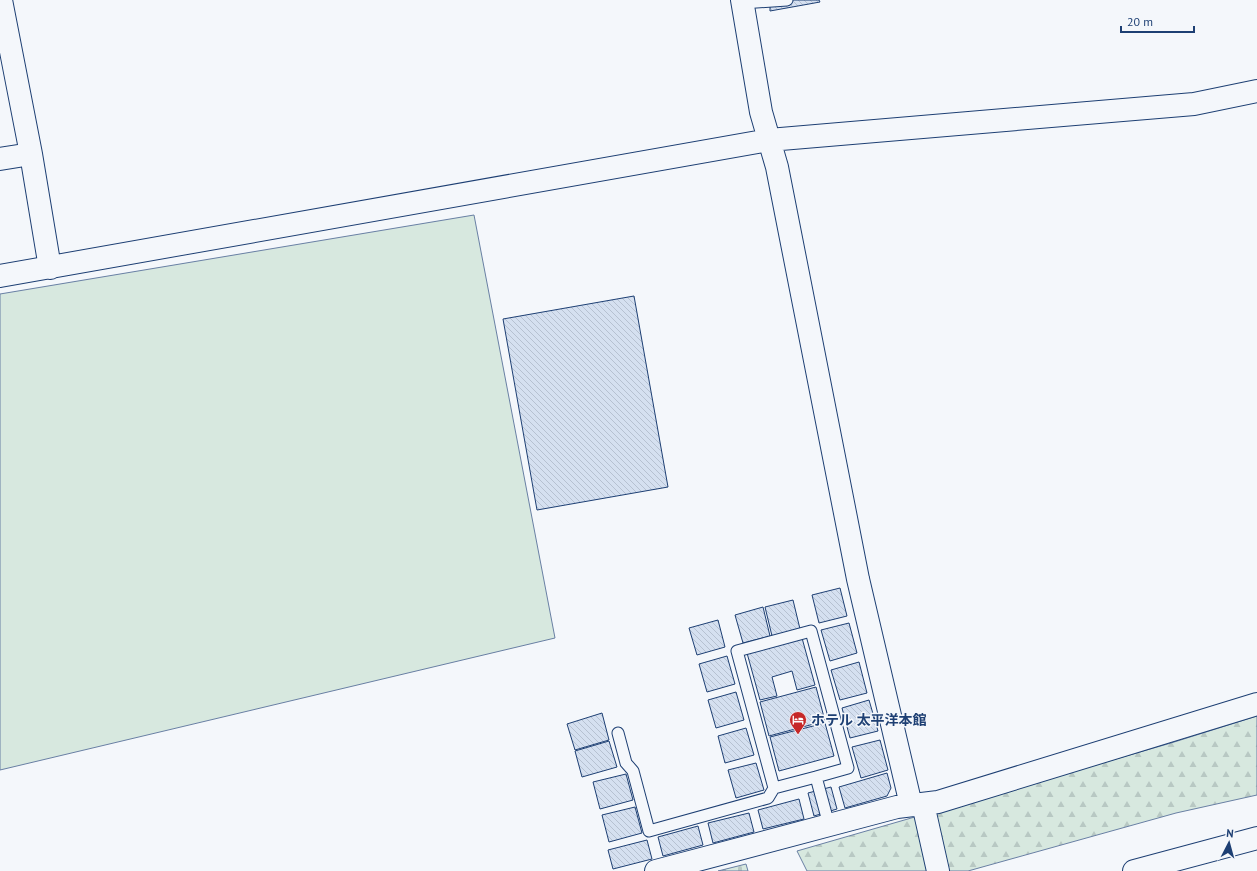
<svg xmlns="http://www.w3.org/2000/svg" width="1257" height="871" font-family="'PT Sans','Noto Sans JP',sans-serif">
  <defs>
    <pattern id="forest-firs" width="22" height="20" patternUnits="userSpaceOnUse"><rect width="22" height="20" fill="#d7e8df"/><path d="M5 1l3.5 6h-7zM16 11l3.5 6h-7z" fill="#b8c8c3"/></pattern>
    <pattern id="cemetery-stones" width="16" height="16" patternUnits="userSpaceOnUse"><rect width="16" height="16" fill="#d7e8df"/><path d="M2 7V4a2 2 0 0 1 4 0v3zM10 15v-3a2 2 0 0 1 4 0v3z" fill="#b8c8c3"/></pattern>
    <pattern id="building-back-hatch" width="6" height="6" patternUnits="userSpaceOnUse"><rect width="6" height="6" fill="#d5e0f0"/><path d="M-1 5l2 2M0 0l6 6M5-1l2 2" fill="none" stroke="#b6c1d1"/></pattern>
  </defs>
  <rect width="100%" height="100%" fill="#f4f7fb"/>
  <path fill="#d7e8df" stroke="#687fa3" d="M474 215 555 638 0 770V294Z"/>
  <path fill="url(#forest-firs)" stroke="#687fa3" d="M1257 716V795L1176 813 968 871H807L797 851 1171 743Z"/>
  <path fill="url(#cemetery-stones)" stroke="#687fa3" d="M746 864 748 871H718Z"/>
  <path fill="url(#building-back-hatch)" stroke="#1d3f73" d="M770 0H819L820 2 770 11Z
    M634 296 668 487 537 510 503 319Z
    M840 588 847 616 819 623 812 595Z
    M793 600 800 629 772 636 765 607Z
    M763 607 770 636 743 643 735 615Z
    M718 620 725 647 697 655 689 628Z
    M849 623 857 653 830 661 821 630Z
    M802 638 815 685 797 690 792 671 772 677 777 696 760 700 747 653Z
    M727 656 735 684 707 692 699 664Z
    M859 662 867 693 840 700 831 670Z
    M816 687 825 721 769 736 760 702Z
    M736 692 744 720 716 728 708 700Z
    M869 700 878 731 850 738 842 708Z
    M602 713 609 740 575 750 567 724Z
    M825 723 834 756 779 771 770 737Z
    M746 728 754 755 725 763 718 736Z
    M880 740 888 770 861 778 852 747Z
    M609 741 617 767 582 777 575 751Z
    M756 763 764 790 736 798 728 770Z
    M887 773 891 788 887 796 845 808 839 787Z
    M626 774 633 800 600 809 593 782Z
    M831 787 837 809 814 816 808 793Z
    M799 799 804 819 763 829 758 810Z
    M635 807 642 833 609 842 602 815Z
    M749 813 754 832 713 843 708 823Z
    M698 826 703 845 663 856 658 837Z
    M647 840 652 859 613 869 608 850Z"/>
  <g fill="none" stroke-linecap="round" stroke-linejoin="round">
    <defs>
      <path id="lane" d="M742 3 787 0
        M618 733 626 763 633 771 649 831 768 798 774 788 816 777 829 825
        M774 788 737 651 811 631 848 768 816 777"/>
      <path id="street" d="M1 0 31 154 50 268
        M742 0 761 112 777 167 858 579 911 805
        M0 159 31 154
        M0 276 769 140 1194 104 1257 91
        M923 804 938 871
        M656 871 897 807 938 802 1257 704"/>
      <path id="primary" d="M1134 871 1257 838"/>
    </defs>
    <use href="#lane" stroke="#1d3f73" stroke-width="13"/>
    <use href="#street" stroke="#1d3f73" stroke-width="24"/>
    <use href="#primary" stroke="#1d3f73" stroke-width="24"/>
    <use href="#lane" stroke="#f4f7fb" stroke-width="11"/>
    <use href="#street" stroke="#f4f7fb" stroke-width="22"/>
    <use href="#primary" stroke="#f4f7fb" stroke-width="22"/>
  </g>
  <defs>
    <symbol id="hotel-pin" viewBox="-11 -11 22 30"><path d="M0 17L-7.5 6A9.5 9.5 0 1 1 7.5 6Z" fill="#c62828" stroke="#f4f7fb"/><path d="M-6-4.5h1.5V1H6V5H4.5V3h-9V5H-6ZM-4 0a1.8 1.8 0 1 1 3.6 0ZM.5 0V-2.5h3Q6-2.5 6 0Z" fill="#fff"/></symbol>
  </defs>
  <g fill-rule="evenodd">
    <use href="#hotel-pin" x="788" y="710" width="20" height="27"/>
  </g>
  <g text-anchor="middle" stroke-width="3" stroke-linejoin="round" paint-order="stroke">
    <g font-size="14" font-weight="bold" fill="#1d3f73" stroke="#f4f7fb" text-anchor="start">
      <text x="811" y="725">ホテル 太平洋本館</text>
    </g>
  </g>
  <g transform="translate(1229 843) rotate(6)" stroke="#f4f7fb" stroke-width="3" paint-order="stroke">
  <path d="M0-3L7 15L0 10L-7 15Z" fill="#1d3f73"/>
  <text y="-6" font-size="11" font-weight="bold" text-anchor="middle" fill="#1d3f73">N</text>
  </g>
  <path d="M1121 26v6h73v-6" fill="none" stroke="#1d3f73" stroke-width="2"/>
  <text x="1127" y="26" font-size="12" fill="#1d3f73" stroke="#f4f7fb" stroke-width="3" paint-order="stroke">20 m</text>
</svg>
